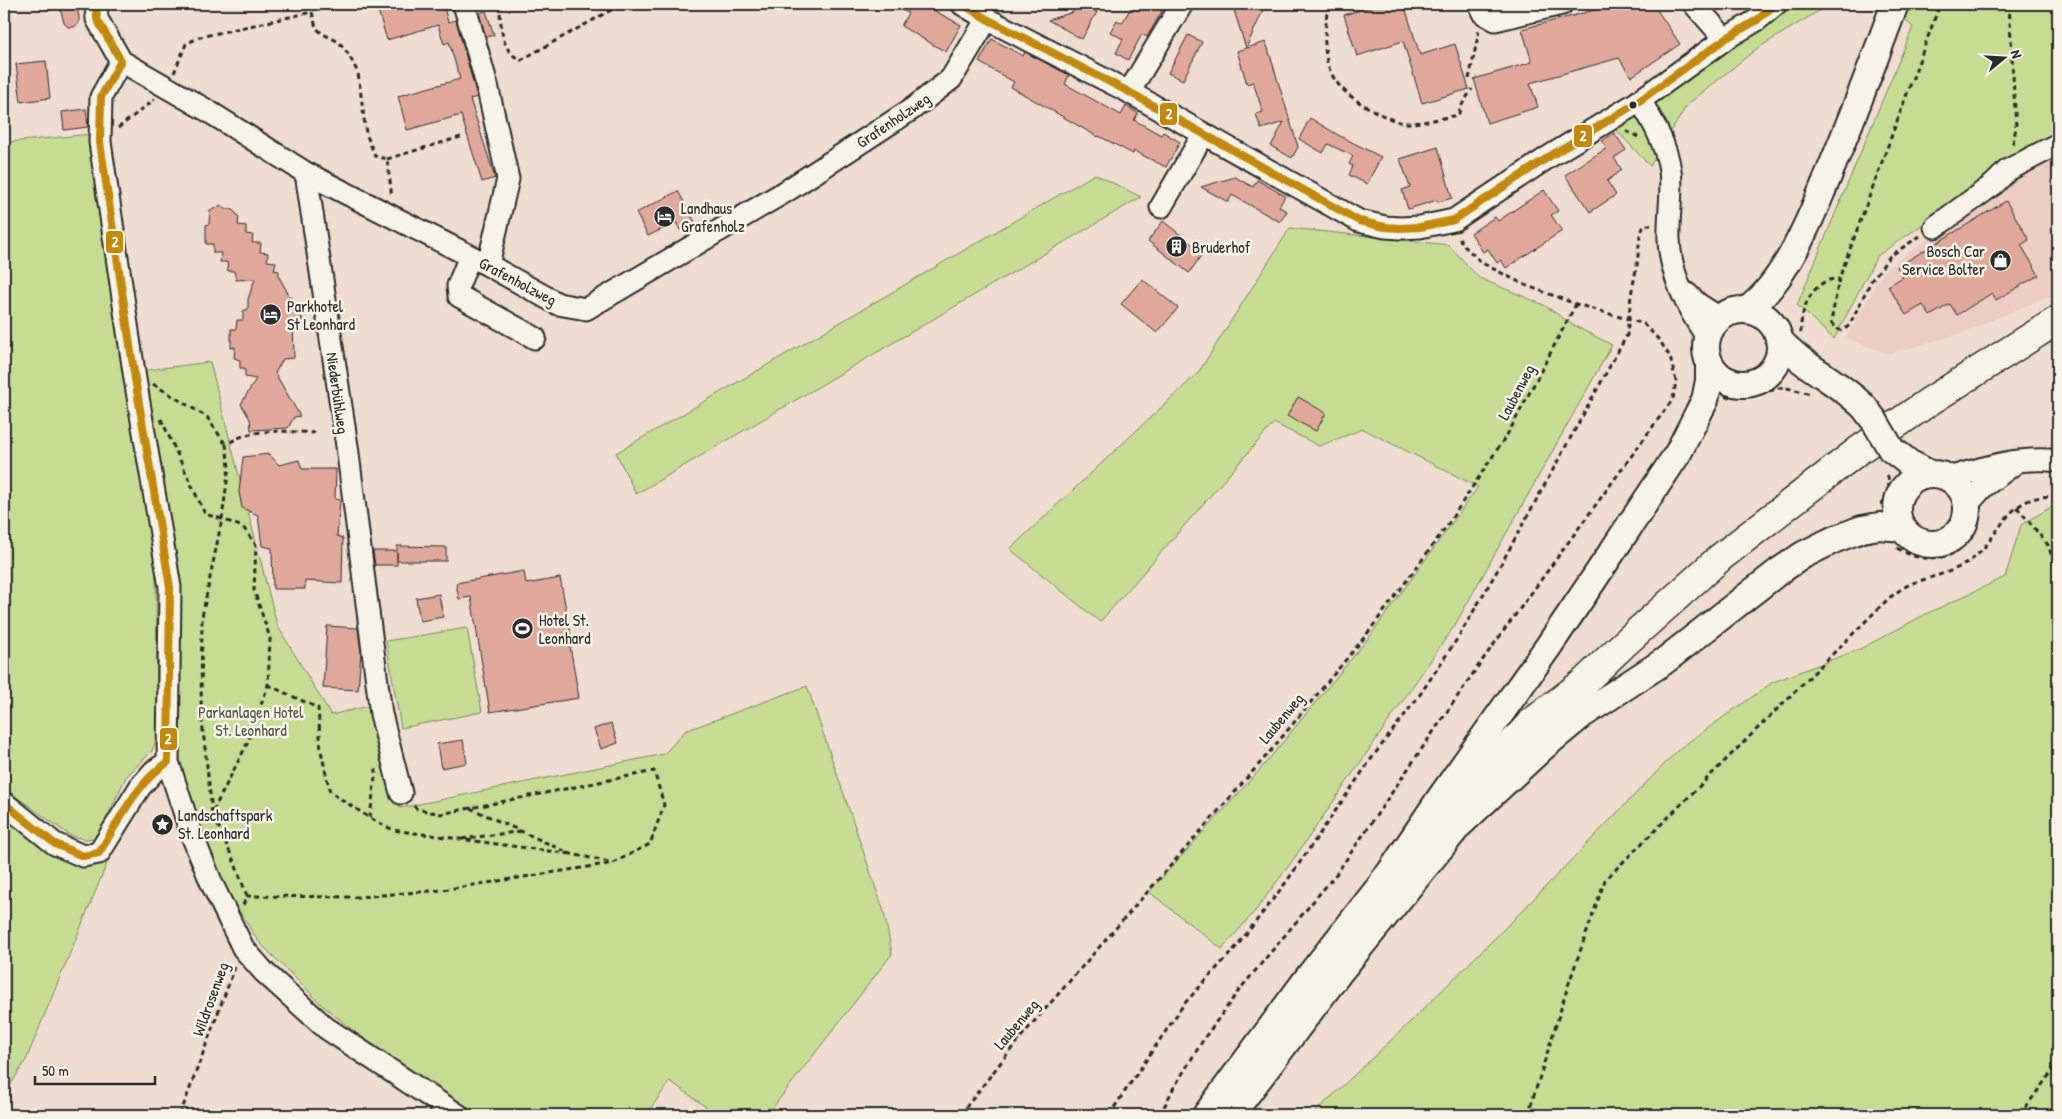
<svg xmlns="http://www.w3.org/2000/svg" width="2062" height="1119" font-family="'Patrick Hand',sans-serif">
  <rect width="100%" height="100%" fill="#f0ddd1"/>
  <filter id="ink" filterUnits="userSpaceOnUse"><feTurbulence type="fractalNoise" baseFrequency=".02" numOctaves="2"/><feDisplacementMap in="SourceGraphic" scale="10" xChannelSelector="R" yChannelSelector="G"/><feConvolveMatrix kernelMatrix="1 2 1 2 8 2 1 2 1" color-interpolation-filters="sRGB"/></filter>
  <g filter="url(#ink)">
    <path fill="#eccdc1" d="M2058 145V292L1963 333 1889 354 1846 338 1883 271Z"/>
    <path fill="#c6dc92" stroke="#78845e" d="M1779 4H1830L1755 50 1687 105 1650 166 1616 130Z
      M1887 4H2058V131L1877 256 1834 339 1797 305 1913 27Z
      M4 84 10 142 92 134 156 575 157 738 152 751 126 777 97 838 85 839 71 836 4 788Z
      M1095 174 1141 197 636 494 616 453Z
      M1290 228 1449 245 1479 278 1544 305 1573 325 1612 345 1455 625 1293 860 1256 910 1222 949 1149 892 1264 765 1370 636 1478 487 1363 429 1319 446 1274 423 1100 622 1010 549 1198 373Z
      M210 362 277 625 331 715 373 705 400 808 664 754 685 731 807 686 884 912 892 954 767 1115H717L670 1081 646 1115H474L371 1045 322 1005 258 941 213 868 180 761 176 595 139 371Z
      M2058 503V1103L2050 1115H1312L1406 1026 1515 918 1680 748 1773 682 1860 649 1926 614 2005 577 2021 525Z
      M467 628 482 712 401 728 386 641Z
      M4 809 63 857 110 856 26 1060 4 1095Z"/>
    <path fill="#e1a99b" stroke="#2b2b2b" d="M59 4H76L79 17V23L74 27H68L64 23Z
      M376 4H443L448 22 456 20 477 97 470 99 495 178 482 182 461 115 407 130 398 96 460 79 449 42 444 44 438 25 387 40Z
      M890 4H922L961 25 946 52 901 26 908 13Z
      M1077 4H1082L1097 12 1082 39 1048 20 1073 12Z
      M1133 4H1166L1147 37 1142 34 1128 60 1116 53 1123 39 1110 32 1117 20 1122 23Z
      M1232 4H1266L1246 48Z
      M1379 4H1404L1420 55 1455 44 1469 89 1422 103 1403 41 1357 56 1344 15Z
      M1618 4H1653L1680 44 1631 77 1619 58 1530 83 1538 107 1487 123 1474 79 1532 62 1522 29Z
      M486 11 494 35 486 37 479 13Z
      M1188 35 1202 42 1183 80 1168 73Z
      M992 39 1023 56 1025 52 1069 75 1065 84 1121 115 1126 106 1138 113 1134 120 1161 135 1163 132 1180 142 1166 167 1134 151 1133 154 1099 136 1098 137 1011 87 1014 82 979 62Z
      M1266 42 1298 147 1292 158 1271 146 1284 122 1261 129 1256 114 1263 112 1253 82 1247 84 1237 51Z
      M46 61 50 98 21 102 16 64Z
      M86 109 88 127 64 130 62 112Z
      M1310 118 1338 135 1381 157 1367 184 1349 175 1353 166 1349 164 1353 156 1328 144 1323 153 1299 139Z
      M1614 133 1626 150 1614 158 1622 170 1607 181 1616 195 1590 212 1565 175 1607 148 1602 141Z
      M1438 147 1452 198 1438 202 1437 200 1408 209 1402 190 1410 187 1400 159Z
      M1235 177 1253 187 1257 180 1285 196 1279 207 1287 211 1280 222 1232 195 1228 202 1201 187Z
      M1544 190 1558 211 1551 215 1562 231 1506 268 1501 260 1497 263 1488 249 1483 252 1471 233 1495 217 1498 221Z
      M678 191 695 222 680 230 676 222 648 236 636 213Z
      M2006 201 2029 240 2021 245 2039 275 1996 300 1992 293 1957 315 1950 304 1930 316 1923 305 1906 315 1888 286 1903 277 1897 267Z
      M220 205 225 209H232L239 217 238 225 246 226V234L253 235 252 243H261L260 252 268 253 267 261 276 262 274 270 279 271V277L303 320H293L294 358 283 359 275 373 300 416 294 417 288 428 251 430 250 419 241 404 256 379 245 377V368H240V360L234 358 235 347 231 348V329H236L237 320H243V311L248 309V299L255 279 236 280 234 271H228L227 262H220L221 253H213V244H206V225L209 224 210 210 217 208Z
      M1163 221 1203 253 1189 273 1148 241Z
      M1142 279 1178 308 1157 333 1121 304Z
      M1298 397 1326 413 1316 431 1287 416Z
      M269 454 279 465 299 460 302 469H336L335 499 340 500 337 536 343 538 342 583 305 581V589H273L272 548 262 546 258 515 242 508 239 492 243 457Z
      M397 546 446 547V561H397V552V565H375L373 551H397Z
      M524 571 526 584 560 578 573 646H570L579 698 490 712 471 597 459 599 456 583Z
      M439 594 443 617 420 621 416 598Z
      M327 626 358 628 361 652 358 690 323 688Z
      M611 723 618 743 601 749 594 729Z
      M463 740 467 763 441 768 437 744Z"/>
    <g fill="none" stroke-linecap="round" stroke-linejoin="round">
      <defs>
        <path id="minor" d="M96 4 97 19 121 61 208 111 306 173 488 265 558 304 586 309 788 190 912 109 951 79 987 19
          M464 4 487 85 508 179 488 265
          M962 4 987 19 1129 92 1359 221 1385 227 1400 228 1420 227 1454 220 1547 158 1635 104 1725 39 1757 20 1776 4
          M1480 4 1483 13 1495 20 1562 4
          M1694 4 1725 39
          M121 61 101 97 100 142 135 379 170 587 168 762 191 833 212 884 243 948 264 972 326 1028 458 1115
          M1129 92 1182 4
          M1640 100C1653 122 1666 144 1670 170 1673 193 1668 215 1669 239 1670 275 1687 308 1707 337
          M306 173 347 446 381 714 401 793
          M1161 207 1203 135
          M1935 227 1994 184 2008 170 2058 144
          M470 256 458 286 459 296 535 338
          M1686 293 1698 304 1720 318
          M1949 478C1985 467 2020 456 2058 461
          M1967 505 1983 487 2014 464
          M4 803 55 844 83 856 99 853 140 787 154 771 168 762"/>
        <path id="major" d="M1747 310C1788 280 1814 210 1833 164 1855 111 1875 58 1895 4
          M1706 347a37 37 0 1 1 74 0a37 37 0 1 1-74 0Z
          M1779 340C1803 367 1838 381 1864 407
          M1891 449 1909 463 1930 474
          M1897 509a35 35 0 1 1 70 0a35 35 0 1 1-70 0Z
          M1206 1115 1310 975 1385 880 1441 797 1548 647 1594 579 1678 453 1705 400 1709 381V361
          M1231 1115 1341 970 1459 825 1543 747 1583 714 1663 662 1778 572 1803 555 1833 540 1862 529 1879 526 1903 528"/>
        <path id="highway" d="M1385 880 1532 722 1584 682 1625 643 1721 557 1859 450 1930 401 2058 320"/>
      </defs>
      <use href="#minor" stroke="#2b2b2b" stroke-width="25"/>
      <use href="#major" stroke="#2b2b2b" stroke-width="30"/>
      <use href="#highway" stroke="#2b2b2b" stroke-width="31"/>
      <path stroke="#2b2b2b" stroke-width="3" stroke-dasharray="5 4" stroke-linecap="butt" d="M499 4C502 24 499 51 521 60L622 4
        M1328 4C1322 54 1320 81 1369 108 1380 114 1395 123 1408 123 1424 123 1442 118 1458 115L1463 103 1472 89
        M2009 4 2016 128 2012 147
        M174 73 186 44 200 37 312 12 316 28 323 34 339 42 349 55 358 73 366 133 375 156 387 159 392 197
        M1469 79 1479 31
        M118 128 155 99
        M1626 131 1638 137
        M387 159 464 136
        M1920 236 1890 256 1871 281 1850 324C1844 333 1836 332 1831 322L1839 279 1940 4
        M1801 333C1799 312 1813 277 1839 279
        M153 384 207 417 226 445
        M1725 397 1753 396 1783 387 1811 394
        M161 419 205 514 222 519 202 617 201 712 212 812 236 866 247 896
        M1881 505C1888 494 1892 484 1886 472
        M2017 507 2048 545 2058 574
        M1897 548C1932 570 1969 557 1980 517
        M268 685 318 708 321 751 330 792 370 818 393 830 571 854
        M470 808 571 854 610 862
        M213 811 248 742 268 685 270 638 254 590 256 545 243 527 222 519 229 467 226 445C251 426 288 432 318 433
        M370 818 376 769
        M462 839 523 831
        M243 905 247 896 358 897 442 890 613 863 650 844 664 805 654 771 441 814 417 809 413 805
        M180 1115 235 967
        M960 1115 1019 1039 1268 754 1363 639 1397 594 1446 527 1510 430 1576 304
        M1109 1115 1184 1004 1237 946 1287 881 1374 755 1419 696 1459 636 1500 566 1627 335 1631 295 1637 265 1640 235 1644 225H1651
        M1160 1115 1173 1089 1205 1037 1240 989 1337 873 1481 662 1673 399 1676 381 1670 357 1660 341 1644 324 1576 304 1525 285 1482 263 1461 243 1459 235
        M1529 1115 1531 1105 1568 986 1605 880 1889 598C1896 593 1903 587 1911 584 1929 577 1948 574 1965 564 2002 542 2003 491 2058 497
        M2020 1115 2058 1063"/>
      <use href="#minor" stroke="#f7f3e8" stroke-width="21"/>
      <use href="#major" stroke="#f7f3e8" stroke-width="26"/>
      <use href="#highway" stroke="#f7f3e8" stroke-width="28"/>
      <defs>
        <path id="major-bridge" d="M1864 407 1874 420 1891 449"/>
      </defs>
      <use href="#major-bridge" stroke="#2b2b2b" stroke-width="30" stroke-linecap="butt"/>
      <use href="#major-bridge" stroke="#f7f3e8" stroke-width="26"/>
      <defs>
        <path id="bus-1" d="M962 4 987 19 1129 92 1359 221 1385 227 1400 228 1420 227 1454 220 1547 158 1635 104 1725 39 1757 20 1776 4
          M4 803 55 844 83 856 99 853C119 821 136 783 168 762L170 587 135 379 100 142 101 97 121 61 97 19 96 4"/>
      </defs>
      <use href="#bus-1" stroke="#f7f3e8" stroke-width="11"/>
      <use href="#bus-1" stroke="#c3890c" stroke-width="8"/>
    </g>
  </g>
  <defs>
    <symbol id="hotel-disc" viewBox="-11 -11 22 22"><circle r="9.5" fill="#2b2b2b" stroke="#f7f3e8"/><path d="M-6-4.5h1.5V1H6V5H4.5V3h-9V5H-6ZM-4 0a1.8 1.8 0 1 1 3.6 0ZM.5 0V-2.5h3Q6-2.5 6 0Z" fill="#fff"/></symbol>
    <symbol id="building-disc" viewBox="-11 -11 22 22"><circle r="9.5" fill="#2b2b2b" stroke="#f7f3e8"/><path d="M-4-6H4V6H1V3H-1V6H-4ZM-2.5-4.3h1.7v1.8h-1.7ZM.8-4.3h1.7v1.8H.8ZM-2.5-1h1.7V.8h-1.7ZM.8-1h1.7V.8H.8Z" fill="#fff"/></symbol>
    <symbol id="shop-disc" viewBox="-11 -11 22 22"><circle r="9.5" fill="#2b2b2b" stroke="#f7f3e8"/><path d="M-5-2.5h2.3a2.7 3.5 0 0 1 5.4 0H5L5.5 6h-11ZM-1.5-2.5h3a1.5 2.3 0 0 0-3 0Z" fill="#fff"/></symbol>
    <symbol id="stadium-disc" viewBox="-11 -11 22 22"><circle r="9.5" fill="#2b2b2b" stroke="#f7f3e8"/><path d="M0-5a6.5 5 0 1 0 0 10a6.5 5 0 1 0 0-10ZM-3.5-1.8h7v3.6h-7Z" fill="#fff"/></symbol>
    <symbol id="sight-disc" viewBox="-11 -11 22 22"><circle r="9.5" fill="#2b2b2b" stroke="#f7f3e8"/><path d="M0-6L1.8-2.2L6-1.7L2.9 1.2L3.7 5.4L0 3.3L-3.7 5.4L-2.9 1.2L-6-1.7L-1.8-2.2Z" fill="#fff"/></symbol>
  </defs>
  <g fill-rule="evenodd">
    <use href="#hotel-disc" x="652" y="204" width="25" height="25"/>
    <use href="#building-disc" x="1164" y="234" width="25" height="25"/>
    <use href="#shop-disc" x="1988" y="248" width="25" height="25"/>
    <use href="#hotel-disc" x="258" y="302" width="25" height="25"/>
    <use href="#stadium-disc" x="510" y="616" width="25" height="25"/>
    <use href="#sight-disc" x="150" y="812" width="25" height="25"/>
  </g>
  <circle fill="#2b2b2b" stroke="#f7f3e8" stroke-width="2" cx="1633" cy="105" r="4.5"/>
  <g text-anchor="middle" stroke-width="5" stroke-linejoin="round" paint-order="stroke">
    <g font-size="16" fill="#2b2b2b" stroke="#f7f3e8">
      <text transform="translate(893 120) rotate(-34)" y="6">Grafenholzweg</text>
      <text transform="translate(518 281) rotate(28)" y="6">Grafenholzweg</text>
      <text transform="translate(1516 392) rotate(-62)" y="6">Laubenweg</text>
      <text transform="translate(338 393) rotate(82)" y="6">Niederbühlweg</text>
      <text transform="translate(1281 718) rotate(-50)" y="6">Laubenweg</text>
      <text transform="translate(210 999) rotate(-70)" y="6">Wildrosenweg</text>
      <text transform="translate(1016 1024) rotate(-50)" y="6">Laubenweg</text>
    </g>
    <g font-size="16" fill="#2b2b2b" stroke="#f7f3e8" text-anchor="start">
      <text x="681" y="214">Landhaus<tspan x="681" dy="18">Grafenholz</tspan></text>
      <text x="1192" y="253">Bruderhof</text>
      <text x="1985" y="257" text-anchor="end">Bosch Car<tspan x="1985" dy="18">Service Bolter</tspan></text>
      <text x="287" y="312">Parkhotel<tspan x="287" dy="18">St Leonhard</tspan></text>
      <text x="539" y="626">Hotel St.<tspan x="539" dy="18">Leonhard</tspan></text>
      <text x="178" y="821">Landschaftspark<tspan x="178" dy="18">St. Leonhard</tspan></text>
    </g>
    <g font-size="16" fill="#525745" stroke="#f7f3e8">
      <text x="251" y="718">Parkanlagen Hotel<tspan x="251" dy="18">St. Leonhard</tspan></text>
    </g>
  </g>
  <g stroke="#f7f3e8" stroke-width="2">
    <rect x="1159" y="102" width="19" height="24" rx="5" fill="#c3890c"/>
    <rect x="1573" y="124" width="20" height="24" rx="5" fill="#c3890c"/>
    <rect x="105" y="230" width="19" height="24" rx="5" fill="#c3890c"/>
    <rect x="159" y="727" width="19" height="24" rx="5" fill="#c3890c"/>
  </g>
  <g font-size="14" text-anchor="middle" font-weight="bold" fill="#fff">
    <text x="1169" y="119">2</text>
    <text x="1583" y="141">2</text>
    <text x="115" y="247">2</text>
    <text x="168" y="744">2</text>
  </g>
  <rect width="2062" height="1119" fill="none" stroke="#f7f3e8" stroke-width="20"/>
  <rect x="10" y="10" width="2042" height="1099" fill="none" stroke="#2b2b2b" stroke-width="2" filter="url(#ink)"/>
  <g transform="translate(2004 58) rotate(72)" stroke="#f7f3e8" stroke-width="4" paint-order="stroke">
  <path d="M0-4L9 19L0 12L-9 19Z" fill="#2b2b2b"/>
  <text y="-8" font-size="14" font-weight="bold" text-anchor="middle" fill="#2b2b2b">N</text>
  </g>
  <path d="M35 1076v8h120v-8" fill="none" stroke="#2b2b2b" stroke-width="2.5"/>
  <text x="42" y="1076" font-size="15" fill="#2b2b2b" stroke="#f7f3e8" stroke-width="4" paint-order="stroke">50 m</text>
</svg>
